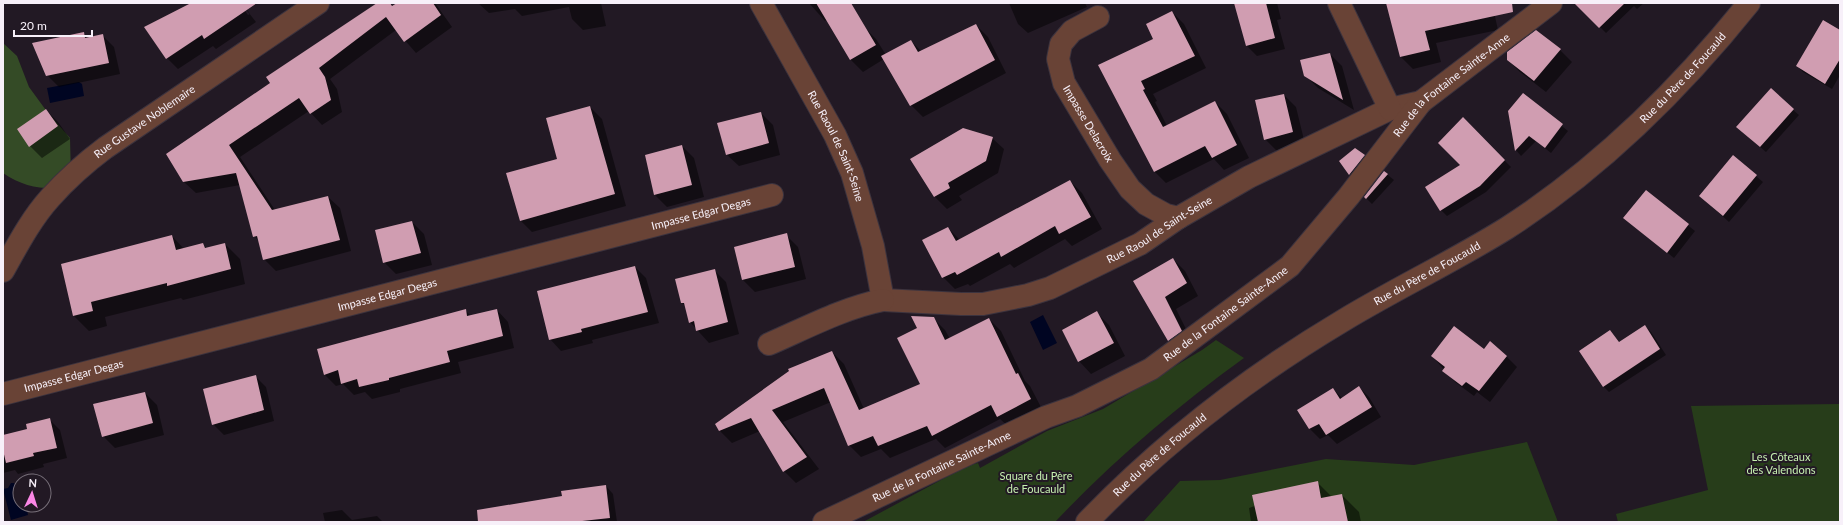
<svg xmlns="http://www.w3.org/2000/svg" width="1843" height="525" font-family="Lato,sans-serif">
  <rect width="100%" height="100%" fill="#221924"/>
  <path fill="#273d1a" d="M1216 340 1244 358C1175 408 1114 460 1055 522H863L967 466 978 463 980 468 1047 431 1103 409 1202 350Z
    M1840 404V522H1618L1616 514 1708 490 1691 406Z
    M1527 442 1558 522H1143L1180 481 1220 480 1326 459 1414 465Z"/>
  <path fill="#344b26" d="M3 43 17 56 29 87 48 113 70 138 71 176 61 188C38 189 22 186 3 173Z"/>
  <path fill="#000522" d="M79 82 82 84 84 96 50 103 47 88Z
    M1043 315 1057 343 1043 350 1030 322Z
    M11 483H14L16 486 20 485V505H26L28 515 11 520 3 489 8 488Z"/>
  <path fill="#0007" fill-rule="evenodd" d="M214 3H241L256 22 216 49 213 46 178 69 167 58ZM243 8H246L250 14 248 15Z
    M379 3H390L394 7 399 3H435L452 27 416 53 396 30 330 79 337 89 342 112 322 125 309 111 240 157 275 210 328 197 340 208 351 251 276 271 264 259 259 241 254 236 240 185 196 193 184 182 272 84Z
    M478 3H601L606 26 583 30 572 19 569 7 522 16 515 9 489 13Z
    M809 3H835L841 13 825 21Z
    M1009 3H1085L1087 7 1028 33 1018 24Z
    M1241 3H1277L1281 19 1277 20 1285 49 1257 56 1246 45Z
    M1492 3 1498 30 1436 43 1441 62 1413 69 1401 57 1387 4Z
    M1576 3H1644L1637 9 1634 6 1606 33Z
    M1172 12 1184 24 1206 68 1153 94 1157 101 1155 102 1167 126 1215 102 1227 114 1249 158 1224 170 1214 159 1166 183 1154 171 1099 66 1154 39Z
    M976 25 988 37 1006 73 923 117 911 105 884 59 863 72 851 60 838 38 864 27 876 39 886 55 911 41 922 52Z
    M1840 31V75L1832 89 1803 72 1797 66Z
    M83 33 88 38 102 35 114 47 120 74 59 87 47 75Z
    M1560 50 1572 62 1546 92 1520 72 1508 60Z
    M1330 54 1342 66 1354 110 1318 88 1305 75Z
    M1284 95 1296 107 1305 144 1277 151 1265 139Z
    M1523 95 1568 131 1551 153 1536 141 1521 156 1516 150Z
    M590 107 602 119 626 206 532 232 521 221Z
    M46 110 58 122 70 139 42 158 30 146Z
    M1793 110 1799 115 1766 152 1744 133Z
    M761 113 773 125 780 155 739 166 726 154Z
    M1463 119 1511 167 1486 192 1447 216 1441 210 1461 165Z
    M992 138 1004 149 998 173 959 196 962 200 947 209 935 197 911 159Z
    M682 146 694 158 704 197 667 207 655 195Z
    M1364 156 1376 168 1362 186 1350 175 1341 161Z
    M1733 157 1763 182 1729 222 1700 196Z
    M1384 172 1394 180 1372 204 1365 197Z
    M1070 181 1082 193 1102 229 1072 246 1065 239 1014 268 1010 264 970 286 968 284 955 289 943 277 948 228 960 240Z
    M1646 192 1695 231 1674 258 1624 218Z
    M412 222 424 234 432 265 396 274 384 262Z
    M786 235 798 247 806 279 755 292 743 280 735 248Z
    M172 236 184 249 203 244 207 249 225 244 240 259 245 284 183 300 181 298 105 317 107 326 89 331 74 316 62 265Z
    M1173 259 1185 271 1198 296 1176 309 1193 343 1181 352 1169 340 1134 282Z
    M635 267 646 278 659 323 592 340 593 343 561 351 550 339Z
    M714 270 726 282 739 334 709 343 690 322 686 306 682 303Z
    M465 310 471 316 497 310 508 322 514 348 458 362 461 373 400 389V392L372 399 365 392 354 395 343 384 336 386 324 374Z
    M1097 313 1109 325 1125 356 1091 374 1079 361Z
    M933 318 945 330 950 339 989 319 1001 331 1025 381 1030 386 1043 411 1010 428 1000 419 945 448 936 439 890 458 881 449 861 457 849 445 831 402 783 422 819 469 796 483 784 471 760 431 732 443 720 431 717 425 832 352 844 364 864 409 921 384 918 329Z
    M1645 326 1651 332 1666 355 1609 392 1603 386 1610 331 1620 343Z
    M1484 351 1506 356 1517 367 1490 402 1477 392 1474 396 1455 382 1432 356Z
    M255 376 266 387 274 421 224 435 213 424Z
    M1359 387 1369 397 1381 417 1337 444 1328 435 1320 439 1310 429 1298 410 1333 389 1342 398Z
    M145 393 157 405 164 435 115 448 103 436Z
    M49 419 60 430 67 458 43 464 44 467 18 474 15 470 3 473V436L29 429Z
    M1318 483 1332 497 1342 495 1359 512 1361 522H1251L1249 508Z
    M606 486 613 494 617 522H489L563 497Z
    M342 510 352 520 377 516 383 522H325L323 513Z"/>
  <path fill="#d09db1" d="M191 3H257L204 39 202 35 166 59 144 27Z
    M377 3H390L392 6 397 3H433L441 15 404 42 386 17 319 68 325 77 331 100 310 114 299 98 229 145 272 210 328 196 340 240 263 260 257 236 253 237 236 173 183 182 166 154 270 83 266 77Z
    M816 3H851L876 45 850 60Z
    M1234 3H1266L1275 38 1246 46Z
    M1386 3H1512L1513 12 1425 31 1430 50 1400 57Z
    M1574 3H1625L1599 28Z
    M1172 11 1195 56 1141 81 1145 89 1143 90 1163 127 1215 101 1237 145 1212 158 1205 146 1154 172 1098 65 1153 39 1146 24Z
    M1823 20 1840 30V59L1825 84 1796 66Z
    M976 24 995 60 910 106 881 56 911 40 918 52Z
    M1536 30 1561 49 1534 81 1507 60V52Z
    M84 32 85 38 103 34 109 63 46 76 32 43Z
    M1330 53 1343 100 1304 76 1300 60Z
    M1771 88 1794 109 1760 147 1736 127Z
    M1523 93 1563 124 1545 148 1529 136 1515 151 1508 111Z
    M1284 94 1293 132 1264 140 1255 100Z
    M590 106 615 194 520 221 506 173 557 159 546 118Z
    M46 109 58 126 29 147 17 129Z
    M761 112 769 143 726 155 717 123Z
    M1463 117 1505 160 1480 186 1440 211 1425 187 1460 165 1438 143Z
    M963 128 993 137 986 161 948 183 950 188 934 197 910 159Z
    M682 145 692 185 654 195 645 155Z
    M1355 148 1365 155 1349 175 1339 161Z
    M1733 155 1757 175 1723 216 1699 196Z
    M1384 171 1388 174 1366 199 1364 197Z
    M1070 180 1091 217 1059 234 1055 226 1001 257 999 252 957 275 955 272 942 278 922 240 948 227 956 241Z
    M1646 190 1689 224 1667 253 1623 218Z
    M412 221 421 253 383 263 375 230Z
    M787 233 795 267 742 280 734 247Z
    M172 235 176 250 203 243 205 248 225 243 231 269 167 286V283L91 302 93 311 73 316 61 264Z
    M1173 258 1187 283 1165 297 1182 331 1168 341 1133 281Z
    M635 266 648 312 581 329 582 332 549 340 537 291Z
    M715 269 728 322 696 331 694 321 689 323 684 303H681L675 279Z
    M466 309 467 316 497 309 503 336 447 351 450 362 389 378V380L359 387 357 379 341 384 338 370 324 375 317 349Z
    M1097 311 1114 343 1078 362 1062 330Z
    M911 316 934 317 945 340 989 318 1016 374 1018 373 1031 399 997 417 991 405 932 436 927 426 878 446 873 436 848 446 824 388 772 410 807 457 783 472 751 418 719 431 715 424 789 371 788 369 832 351 859 410 920 384 897 338 917 328Z
    M1645 325 1660 349 1603 387 1579 351 1610 330 1619 342Z
    M1454 326 1484 349 1490 341 1507 356 1479 391 1466 382 1462 386 1442 371 1445 367 1431 356Z
    M256 375 264 410 212 425 203 389Z
    M1359 386 1372 407 1326 435 1319 424 1309 429 1297 410 1333 388 1340 399Z
    M145 392 153 423 102 437 93 404Z
    M50 418 57 448 33 453 34 456 6 463 3 450V435L27 429 26 424Z
    M1318 481 1321 498 1342 494 1348 522H1258L1252 495Z
    M606 485 610 518 573 522H478L477 510 562 496 561 491Z"/>
  <g fill="none" stroke-linecap="round" stroke-linejoin="round">
    <defs>
      <g id="minor">
        <path id="s1" d="M761 3 835 135 852 173 873 246 883 300 961 304H983L1028 295 1050 288 1140 244 1178 218 1249 177 1390 109 1421 102"/>
        <path d="M1339 3 1390 109"/>
        <path id="s2" d="M1098 17 1072 31 1061 44 1058 59 1064 83 1110 160 1130 189 1146 204 1166 215 1178 218"/>
        <path id="s3" d="M3 271C17 246 31 219 50 198 67 179 85 163 105 148L318 3"/>
        <path d="M769 344C806 328 843 308 883 300"/>
        <path id="s4" d="M3 394 772 195"/>
        <path id="s5" d="M824 522 1046 417 1077 406 1151 369 1290 266 1349 196 1421 102 1551 3"/>
        <path id="s6" d="M1087 522C1163 443 1250 376 1344 320 1397 288 1454 261 1507 228 1600 168 1680 89 1749 3"/>
      </g>
    </defs>
    <use href="#minor" stroke="#3c333e" stroke-width="24"/>
    <use href="#minor" stroke="#694336" stroke-width="22"/>
  </g>
  <g text-anchor="middle" stroke-width="4" stroke-linejoin="round" paint-order="stroke">
    <g font-size="11" fill="#f7f0f9" stroke="#221924">
      <text dy="4" stroke="none"><textPath href="#s6" startOffset="747">Rue du Père de Foucauld</textPath></text>
      <text dy="4" stroke="none"><textPath href="#s5" startOffset="778">Rue de la Fontaine Sainte-Anne</textPath></text>
      <text dy="4" stroke="none"><textPath href="#s3" startOffset="209">Rue Gustave Noblemaire</textPath></text>
      <text dy="4" stroke="none"><textPath href="#s2" startOffset="134">Impasse Delacroix</textPath></text>
      <text dy="4" stroke="none"><textPath href="#s1" startOffset="162">Rue Raoul de Saint-Seine</textPath></text>
      <text dy="4" stroke="none"><textPath href="#s4" startOffset="721">Impasse Edgar Degas</textPath></text>
      <text dy="4" stroke="none"><textPath href="#s1" startOffset="617">Rue Raoul de Saint-Seine</textPath></text>
      <text dy="4" stroke="none"><textPath href="#s6" startOffset="423">Rue du Père de Foucauld</textPath></text>
      <text dy="4" stroke="none"><textPath href="#s4" startOffset="397">Impasse Edgar Degas</textPath></text>
      <text dy="4" stroke="none"><textPath href="#s5" startOffset="454">Rue de la Fontaine Sainte-Anne</textPath></text>
      <text dy="4" stroke="none"><textPath href="#s4" startOffset="73">Impasse Edgar Degas</textPath></text>
      <text dy="4" stroke="none"><textPath href="#s6" startOffset="99">Rue du Père de Foucauld</textPath></text>
      <text dy="4" stroke="none"><textPath href="#s5" startOffset="130">Rue de la Fontaine Sainte-Anne</textPath></text>
    </g>
    <g font-size="11" fill="#c6f0b0" stroke="#221924">
      <text x="1781" y="461">Les Côteaux<tspan x="1781" dy="13">des Valendons</tspan></text>
      <text x="1036" y="480">Square du Père<tspan x="1036" dy="13">de Foucauld</tspan></text>
    </g>
  </g>
  <rect width="1843" height="525" fill="none" stroke="#f7f0f9" stroke-width="8"/>
  <g transform="translate(32 493) rotate(4)"><circle r="19" fill="#221924" stroke="#776f79"/>
  <path d="M0-3L7 15L0 10L-7 15Z" fill="#fb87e5"/>
  <text y="-6" font-size="11" font-weight="bold" text-anchor="middle" fill="#f7f0f9">N</text>
  </g>
  <path d="M14 30v6h78v-6" fill="none" stroke="#f7f0f9" stroke-width="2"/>
  <text x="20" y="30" font-size="12" fill="#f7f0f9" stroke="#221924" stroke-width="3" paint-order="stroke">20 m</text>
</svg>
